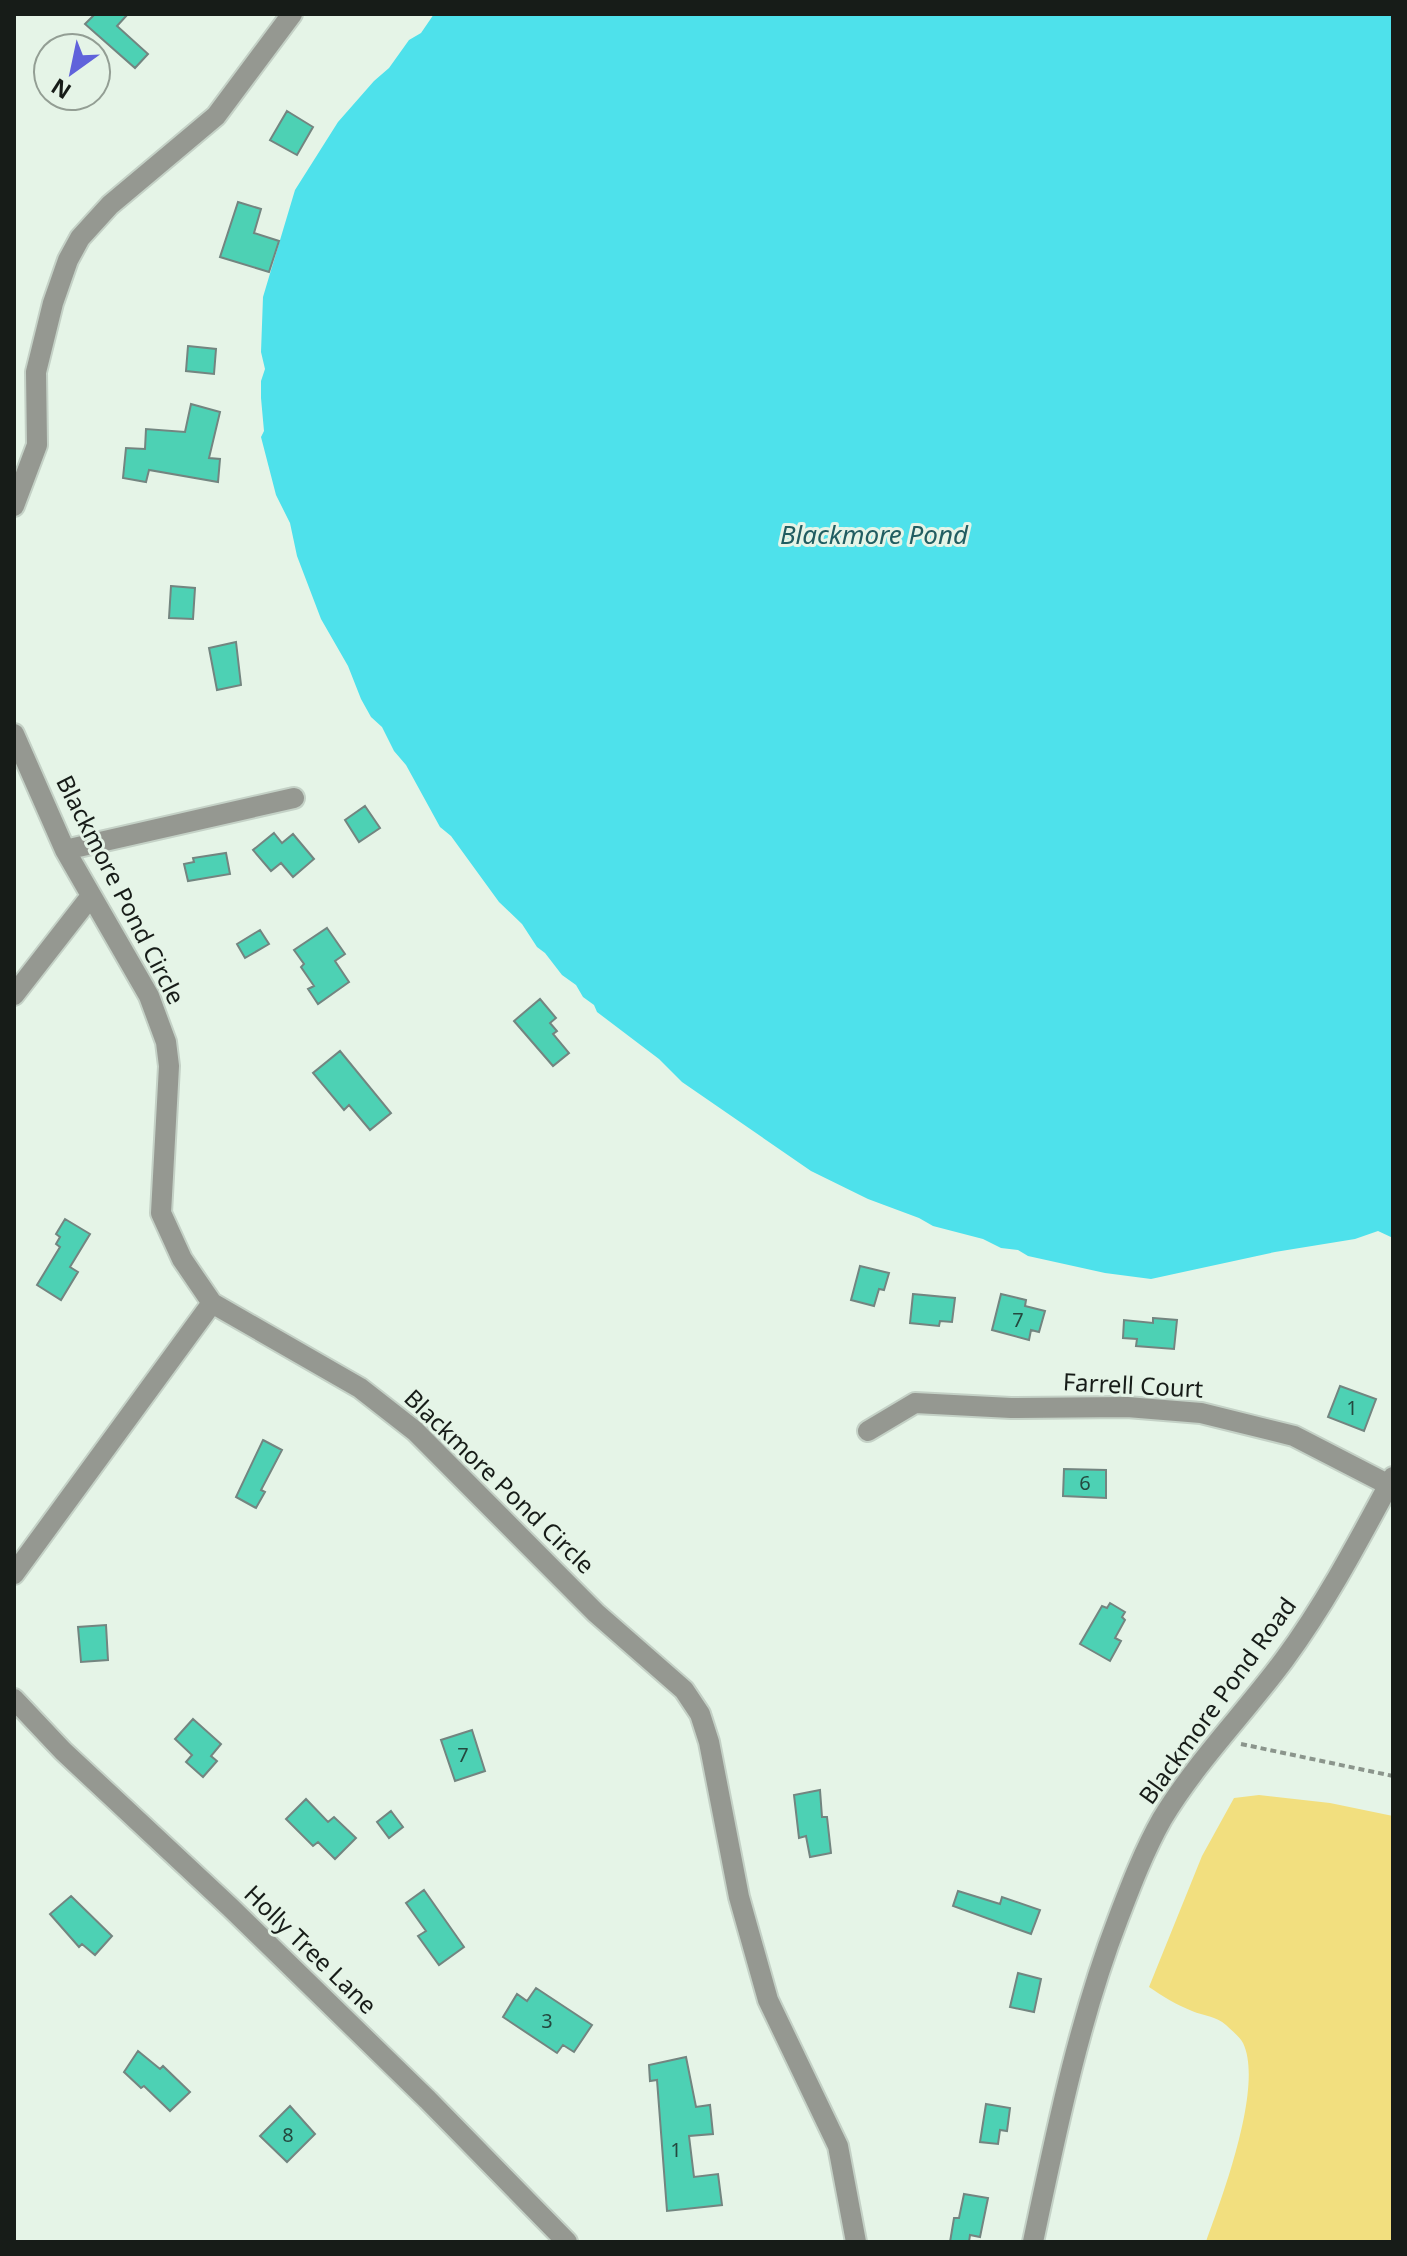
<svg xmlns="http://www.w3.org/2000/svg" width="1407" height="2256" font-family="'Noto Sans',sans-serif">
  <rect width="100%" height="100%" fill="#e5f4e7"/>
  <path fill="#f2df7f" d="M1259 1795 1330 1803 1393 1816V2242H1206C1222 2198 1264 2086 1243 2043 1240 2037 1231 2030 1226 2025 1216 2016 1204 2016 1192 2011 1177 2005 1162 1996 1149 1987L1202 1856 1234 1798Z"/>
  <path fill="#4ee1eb" d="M434 14H1393V1238L1378 1231 1355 1239 1275 1252 1151 1279 1105 1273 1028 1256 1018 1250 1001 1248 983 1239 933 1226 919 1218 868 1199 811 1171 682 1082 659 1059 597 1012 594 1005 583 997 576 985 562 975 545 953 537 947 522 924 499 902 451 836 440 827 406 765 394 751 382 727 371 717 361 699 348 666 321 619 297 556 290 523 276 495 261 437 264 431 261 398V381L265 369 261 352 263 297 295 190 338 122 374 81 389 68 409 40 421 33Z"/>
  <path fill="#4dd1b4" stroke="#738580" stroke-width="2" d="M95 14H128L117 26 148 54 135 68 85 24Z
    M287 111 313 127 297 155 270 140Z
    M238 202 261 209 254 233 279 241 269 272 220 257Z
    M188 346 216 349 214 374 186 371Z
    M191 404 220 412 209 458 220 459 218 482 149 470 146 482 123 478 126 448 145 449 146 429 185 432Z
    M171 586 195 588 193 619 169 618Z
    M236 642 241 685 217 690 209 648Z
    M365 806 380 828 359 842 345 820Z
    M274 833 282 843 293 834 314 859 293 877 281 863 271 871 253 850Z
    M226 853 230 874 188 881 184 864 194 862 193 858Z
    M327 928 345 954 335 961 349 982 318 1004 308 989 314 986 301 967 304 964 294 950Z
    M260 930 269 944 245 958 237 944Z
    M540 999 556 1018 550 1023 557 1031 553 1034 569 1053 553 1066 514 1021Z
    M340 1051 391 1113 370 1130 349 1105 344 1110 313 1073Z
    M65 1219 90 1234 70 1267 78 1272 61 1300 37 1285 60 1247 56 1244 60 1237 56 1234Z
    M860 1266 889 1273 884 1290 879 1289 874 1306 851 1300Z
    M913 1294 955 1298 952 1322 940 1321 939 1326 910 1323Z
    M1001 1294 1026 1300 1025 1306 1045 1311 1039 1332 1031 1330 1029 1340 992 1330Z
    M1153 1318 1177 1320 1174 1349 1136 1346 1137 1339 1123 1338 1124 1320 1153 1323Z
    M1340 1386 1376 1399 1364 1431 1328 1417Z
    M263 1440 282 1450 261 1490 265 1492 256 1508 236 1497Z
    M1064 1469 1106 1470V1498L1063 1496Z
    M1110 1603 1125 1612 1122 1617 1125 1620 1115 1638 1121 1641 1110 1661 1080 1644 1102 1606 1107 1608Z
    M106 1625 108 1660 81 1662 78 1627Z
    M193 1719 221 1744 211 1756 217 1761 203 1777 186 1762 192 1755 175 1739Z
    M472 1730 485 1771 455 1781 441 1740Z
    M820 1790 822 1817H827L831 1853 810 1857 806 1836 799 1838 794 1795Z
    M306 1799 328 1822 334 1817 356 1838 335 1859 318 1842 313 1846 286 1819Z
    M391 1811 403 1827 389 1838 377 1822Z
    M424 1890 464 1947 439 1965 418 1936 426 1931 406 1903Z
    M958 1891 1000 1904 1002 1897 1040 1910 1031 1934 953 1906Z
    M71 1896 112 1936 95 1955 82 1944 79 1947 50 1914Z
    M1018 1973 1041 1979 1034 2012 1010 2007Z
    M536 1988 592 2025 574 2052 563 2045 557 2053 503 2017 517 1994 527 2001Z
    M138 2051 160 2069 163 2066 190 2092 170 2111 144 2086 141 2088 124 2072Z
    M686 2057 696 2107 710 2105 713 2134 689 2136 694 2177 718 2174 722 2205 667 2211 657 2080 650 2081 649 2065Z
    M986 2104 1010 2108 1007 2131 1000 2130 998 2144 980 2142Z
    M290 2106 315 2134 287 2162 260 2136Z
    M964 2194 988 2198 980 2237 970 2235 969 2242H950L954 2218H959Z"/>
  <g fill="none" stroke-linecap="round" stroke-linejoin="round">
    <defs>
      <path id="minor" d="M14 506 37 445 36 372 53 303 68 260 80 238 110 205 216 116 292 14
        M14 734 65 850 149 996 166 1042 169 1066 161 1213 182 1259 212 1303 360 1388 415 1431 596 1613 684 1690 700 1714 709 1742 739 1897 768 2000 838 2146 856 2242
        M65 850 294 798
        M14 995 91 896
        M868 1431 915 1403 1011 1408 1127 1407 1201 1413 1294 1436 1389 1485
        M14 1574 212 1303
        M14 1699 63 1751 230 1907 428 2100 567 2242
        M1033 2242C1056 2133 1078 2023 1118 1919 1131 1885 1144 1851 1162 1819 1197 1761 1244 1714 1284 1660 1326 1603 1359 1540 1393 1477"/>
    </defs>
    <use href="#minor" stroke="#c4d1c6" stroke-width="24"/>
    <path stroke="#8b958c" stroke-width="4" stroke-dasharray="6 4" stroke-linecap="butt" d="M1241 1744 1393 1776"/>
    <use href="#minor" stroke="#959891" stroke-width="20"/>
  </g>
  <g text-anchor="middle" stroke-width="6" stroke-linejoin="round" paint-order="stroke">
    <g font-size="20" fill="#24493f">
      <text x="1018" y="1327">7</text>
      <text x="1352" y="1415">1</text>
      <text x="1085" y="1490">6</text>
      <text x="463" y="1762">7</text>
      <text x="547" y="2028">3</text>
      <text x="288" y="2142">8</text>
      <text x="676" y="2157">1</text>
    </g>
    <g font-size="24" fill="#171c18" stroke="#e5f4e7">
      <text transform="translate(120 890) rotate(63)" y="8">Blackmore Pond Circle</text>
      <text transform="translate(1133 1386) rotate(3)" y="8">Farrell Court</text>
      <text transform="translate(499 1482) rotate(44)" y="8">Blackmore Pond Circle</text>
      <text transform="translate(1218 1701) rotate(-54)" y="8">Blackmore Pond Road</text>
      <text transform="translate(310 1950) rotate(44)" y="8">Holly Tree Lane</text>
    </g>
    <g font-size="26" font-style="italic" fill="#215d61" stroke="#e5f4e7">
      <text x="874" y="544">Blackmore Pond</text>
    </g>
  </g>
  <rect width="1407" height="2256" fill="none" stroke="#171c18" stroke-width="32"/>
  <g transform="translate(72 72) rotate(213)"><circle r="38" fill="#e5f4e7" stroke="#939e94" stroke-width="2"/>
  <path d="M0-6L14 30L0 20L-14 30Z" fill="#6062db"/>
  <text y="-12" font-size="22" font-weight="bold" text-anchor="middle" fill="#171c18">N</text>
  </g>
</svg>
